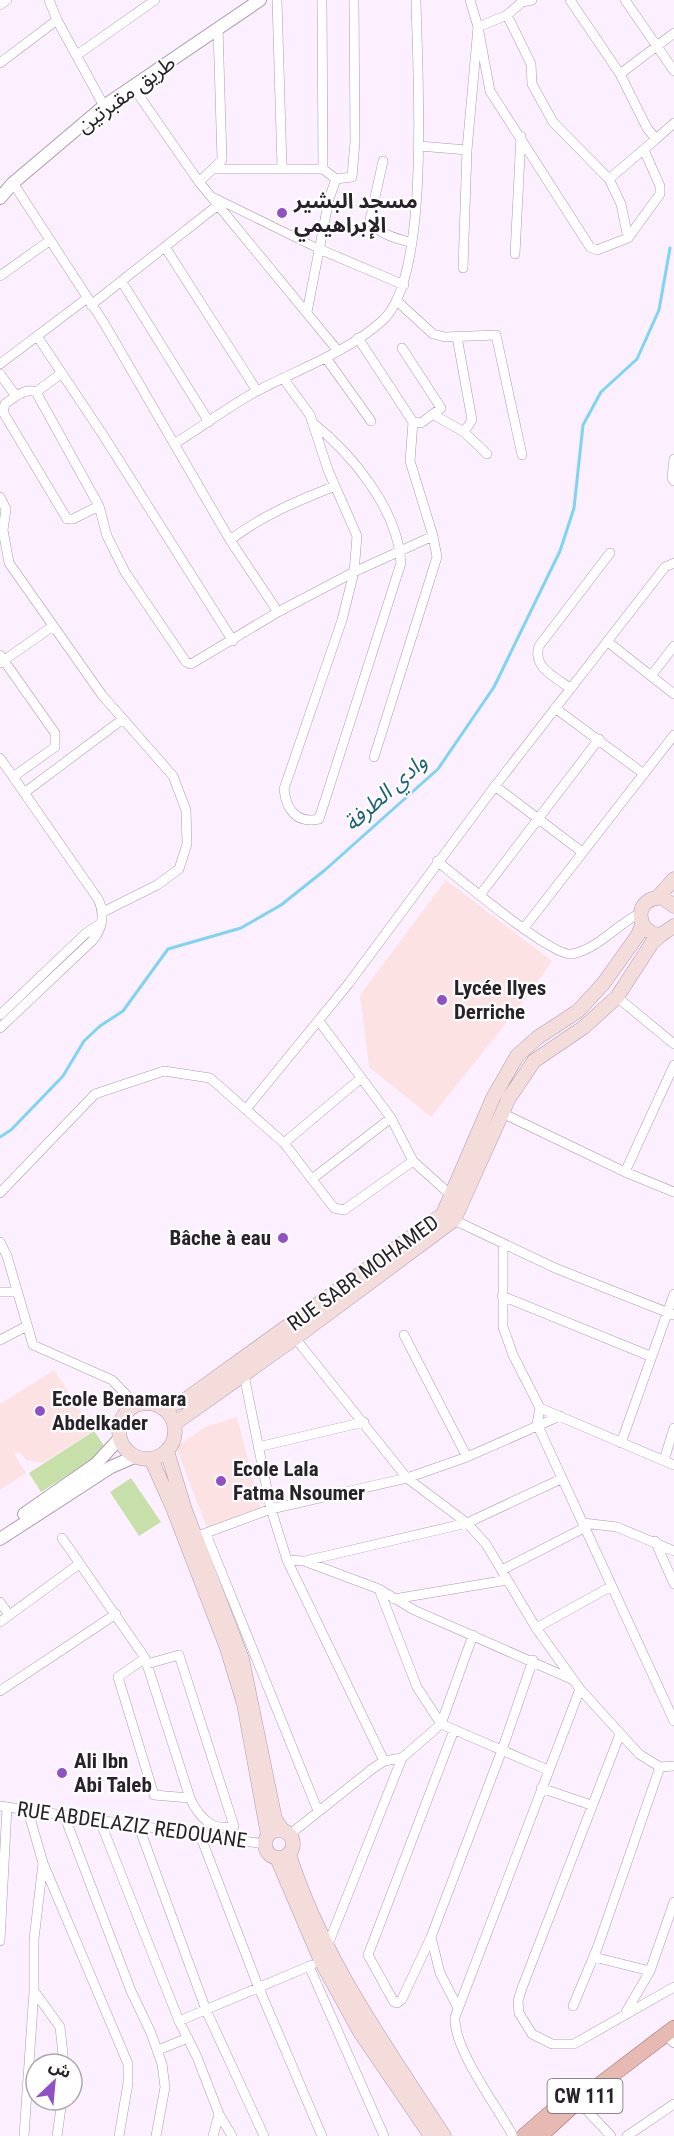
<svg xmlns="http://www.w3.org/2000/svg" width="674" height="2136" font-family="'Roboto Condensed','Noto Sans Arabic',sans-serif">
  <rect width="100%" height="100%" fill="#fcefff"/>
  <path fill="#fde2e4" d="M446 880 552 961 520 1006 431 1117 369 1067 360 995Z
    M54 1370 93 1431 43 1463 26 1460 20 1452 14 1454 26 1473 0 1490V1404Z
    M237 1417 262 1515 209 1533 176 1447 205 1427Z"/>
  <path fill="#c7e0a9" d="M94 1431 107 1450 41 1492 29 1473Z
    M131 1478 161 1522 139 1536 110 1492Z"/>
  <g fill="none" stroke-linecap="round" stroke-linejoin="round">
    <path stroke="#7ed4f2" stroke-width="3" d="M0 1137 11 1130 63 1076 84 1041 100 1026 123 1011 168 949 241 928 281 905 325 870 438 769 494 687 560 551 574 508 583 425 601 392 637 359 659 310 670 248"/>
    <defs>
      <path id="pedestrian" d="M213 197 319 249"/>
      <path id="minor" d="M49 0 57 20 104 106
        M277 0 282 167
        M322 0 323 169
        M570 0 620 74 647 128 656 139 674 123
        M625 0 674 71
        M0 5 7 0
        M507 15 531 64 532 84 553 122 609 179 621 204 628 238 597 250 590 247 490 91 478 27 507 15 522 2 532 0
        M77 55 155 0
        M0 63 57 20
        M620 74 674 33
        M133 87 199 182 338 351
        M419 146 467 150
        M383 161 370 220C378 235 397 238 412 243
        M216 169H323L336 179 352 177 355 142 354 0
        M609 179 656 139
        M199 182 222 160 218 28
        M13 183 104 323 230 540 278 612
        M628 238 660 194V186L644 150
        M165 247 257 391
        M319 249 404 285
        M515 254 521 136
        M463 268 467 150 478 27 470 0
        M0 276 49 241
        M122 282 209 422
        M398 302 433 334 445 337 496 335 522 455
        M91 305 218 205
        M307 312 329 199 336 179
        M37 336 103 435 233 641
        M457 337 472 420 464 432
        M358 338 413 422 410 461 433 536 437 557 374 757
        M402 348 441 408 421 423 413 422
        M326 358 371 421
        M0 364 86 299
        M62 373 36 392C26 387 13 398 5 404L3 412 67 519H73L99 506
        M0 374 16 396
        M36 392 99 506 107 536 125 572 186 662 191 664 278 612 354 572 357 536 328 470 310 415 283 378
        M434 415 464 432 487 454
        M313 423C353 455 398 510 401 563L319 819C296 824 286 809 284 789L342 620 354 572 433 536
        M174 444C202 427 230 405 259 390 301 368 346 353 382 321 432 277 417 67 416 0
        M674 459 672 478 674 481
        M0 497 6 509 3 530 9 563 102 695 173 776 186 810 187 844 179 869 157 885 103 912
        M230 540C263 515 297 501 335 486
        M608 642 651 676
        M674 646 651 676 674 694
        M0 655 55 733V747L13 777
        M0 663 53 626
        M570 688C555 677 532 667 539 646L610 553
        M555 708 644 774
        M0 758 98 899C105 913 103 929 92 941L0 1028
        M495 786 582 852
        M24 793 123 719
        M437 861C457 877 553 958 572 954 598 949 616 925 639 914
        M480 895 599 739
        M524 928 674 735
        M617 997 674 1044
        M0 1015 85 934 101 923
        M319 1021 391 1118 413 1161 453 1197
        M247 1108 349 983 495 786 665 567 674 563
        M502 1113 625 1172 674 1192
        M284 1143 360 1079
        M625 1172 674 1065
        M312 1179 391 1118
        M0 1193 95 1094 164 1071 210 1078 284 1143 334 1208 344 1210 413 1161
        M454 1220 555 1268 674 1315
        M0 1242 7 1256 33 1345 112 1380 136 1405
        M503 1244V1327L513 1355 540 1408 537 1424 674 1721
        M0 1292H17
        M502 1296 650 1356
        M404 1335 467 1457
        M295 1338 407 1478 467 1523 486 1544 536 1628 580 1689 639 1754 660 1767 674 1766
        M0 1340 27 1326
        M244 1375 271 1509 287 1560 384 1761
        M540 1408 674 1465
        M621 1443 674 1294
        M258 1447 364 1422
        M664 1460 674 1428
        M583 1523 617 1527 674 1551
        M206 1534 318 1811
        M195 1537 271 1509 407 1478 467 1457 560 1416
        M62 1538 145 1658 190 1798
        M655 1541 674 1584
        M287 1560 304 1561 379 1589 414 1610 571 1679
        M305 1561 467 1523 561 1479
        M502 1570 584 1528
        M379 1589 417 1687 441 1724 548 1770
        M394 1599 507 1580
        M0 1602 9 1615
        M0 1622 79 1564
        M536 1628 610 1587
        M145 1658 118 1677 154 1795 190 1798C198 1816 213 1833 234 1826L179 1655 147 1664
        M0 1691 116 1614
        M620 1734 522 1988 518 2001 519 2013 532 2034 552 2044H574L674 1987
        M541 1788 591 1805
        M0 1806 265 1844
        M28 1811 43 1863 128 2064V2083L119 2136
        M64 1815 131 1991 151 2033 162 2064 165 2087 156 2136
        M100 1821 179 2021 197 2057 219 2114 232 2136
        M139 1827 206 2010 264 2136
        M200 1835 258 1986 322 2136
        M289 1835 372 1769 384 1761 402 1758 441 1724 473 1635
        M431 1937 402 1999 397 2003 394 2002 368 1955 454 1730
        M0 1941 7 1807
        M327 1947 402 1758
        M594 1957 650 1971
        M309 1966 384 2136
        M34 1991 60 2027 64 2064
        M573 2006 598 1946 660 1767
        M458 2008 440 1973 431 1937 502 1750 533 1660
        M626 2012 650 1971 674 1902
        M179 2021 312 1965
        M664 2034 674 2043
        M158 2050 188 2038
        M578 2101 611 2136
        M24 2136 34 1991V1939L43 1863
        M57 2136 62 2100
        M213 2136 219 2114
        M513 2136C497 2106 453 2049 455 2017L580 1689
        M627 2136 674 2104"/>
      <path id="tertiary" d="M0 198 13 183 104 106 260 0
        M24 1514 96 1464 119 1439
        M0 1539 111 1467 134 1457"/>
      <path id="secondary" d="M658 897 674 879
        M674 906 663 898C634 895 633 933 661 935L674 926
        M119 1431a28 28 0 1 1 56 0a28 28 0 1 1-56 0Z
        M162 1408 185 1400 443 1214 493 1098 517 1056 537 1038 578 1011 603 984 638 935 642 925
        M174 1424 295 1338 454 1220 509 1098 534 1061 584 1027 617 997 652 943 661 935
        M167 1451 185 1510 242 1659 275 1819 283 1831
        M151 1459 173 1508 227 1648 244 1704 268 1835
        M265 1844a14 14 0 1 1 28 0a14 14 0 1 1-28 0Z
        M289 1854C322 1958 385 2045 444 2136
        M277 1858 321 1961 360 2032 431 2136"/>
      <path id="primary" d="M524 2136 579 2088
        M540 2136 578 2101 674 2028"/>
    </defs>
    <use href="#pedestrian" stroke="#ab9caf" stroke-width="9"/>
    <use href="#minor" stroke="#ab9caf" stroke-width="10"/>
    <use href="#tertiary" stroke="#ab9caf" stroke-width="14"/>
    <use href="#secondary" stroke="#ab9caf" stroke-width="15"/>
    <use href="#primary" stroke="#996663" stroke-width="16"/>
    <use href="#pedestrian" stroke="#fff" stroke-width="8"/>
    <use href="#minor" stroke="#fff" stroke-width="9"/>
    <use href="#tertiary" stroke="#fff" stroke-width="12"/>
    <use href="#secondary" stroke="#f3dcd9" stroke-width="14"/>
    <use href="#primary" stroke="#e6b9b3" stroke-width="15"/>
  </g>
  <g fill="#9250c5" stroke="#fff" stroke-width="2">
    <circle cx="282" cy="213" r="6"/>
    <circle cx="442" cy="1000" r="6"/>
    <circle cx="283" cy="1238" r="6"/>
    <circle cx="40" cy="1411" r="6"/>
    <circle cx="221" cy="1481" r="6"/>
    <circle cx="62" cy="1773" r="6"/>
  </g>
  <g text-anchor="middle" stroke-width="4.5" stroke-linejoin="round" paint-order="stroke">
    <rect fill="#fff" stroke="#68646a" stroke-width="1.5" x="547.5" y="2079" width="75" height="34" rx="4.5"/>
    <g font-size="20" font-weight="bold" fill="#28222a">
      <text x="585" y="2103">CW 111</text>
    </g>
    <g font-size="21" fill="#28222a" stroke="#fff">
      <text transform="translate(126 94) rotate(-36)" y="7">طريق مقبرتين</text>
      <text transform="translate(363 1273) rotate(-36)" y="7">RUE SABR MOHAMED</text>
      <text transform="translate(132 1825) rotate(8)" y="7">RUE ABDELAZIZ REDOUANE</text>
    </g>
    <g font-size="21" font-weight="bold" fill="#28222a" stroke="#fff" text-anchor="start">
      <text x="294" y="208">مسجد البشير<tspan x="294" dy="24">الإبراهيمي</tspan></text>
      <text x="454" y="995">Lycée Ilyes<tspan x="454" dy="24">Derriche</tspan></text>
      <text x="271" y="1245" text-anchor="end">Bâche à eau</text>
      <text x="52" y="1406">Ecole Benamara<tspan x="52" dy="24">Abdelkader</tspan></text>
      <text x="233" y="1476">Ecole Lala<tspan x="233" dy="24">Fatma Nsoumer</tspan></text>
      <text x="74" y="1768">Ali Ibn<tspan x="74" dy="24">Abi Taleb</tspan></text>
    </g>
    <g font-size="22" font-style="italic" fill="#1d6176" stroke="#fff">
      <text transform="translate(385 792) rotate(-42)" y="8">وادي الطرفة</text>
    </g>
  </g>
  <g transform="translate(54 2082) rotate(26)"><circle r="28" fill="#ffffff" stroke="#a9a7aa" stroke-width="1.5"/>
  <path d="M0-4.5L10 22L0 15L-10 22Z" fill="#9250c5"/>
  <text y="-9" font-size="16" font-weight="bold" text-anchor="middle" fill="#28222a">ش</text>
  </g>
</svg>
